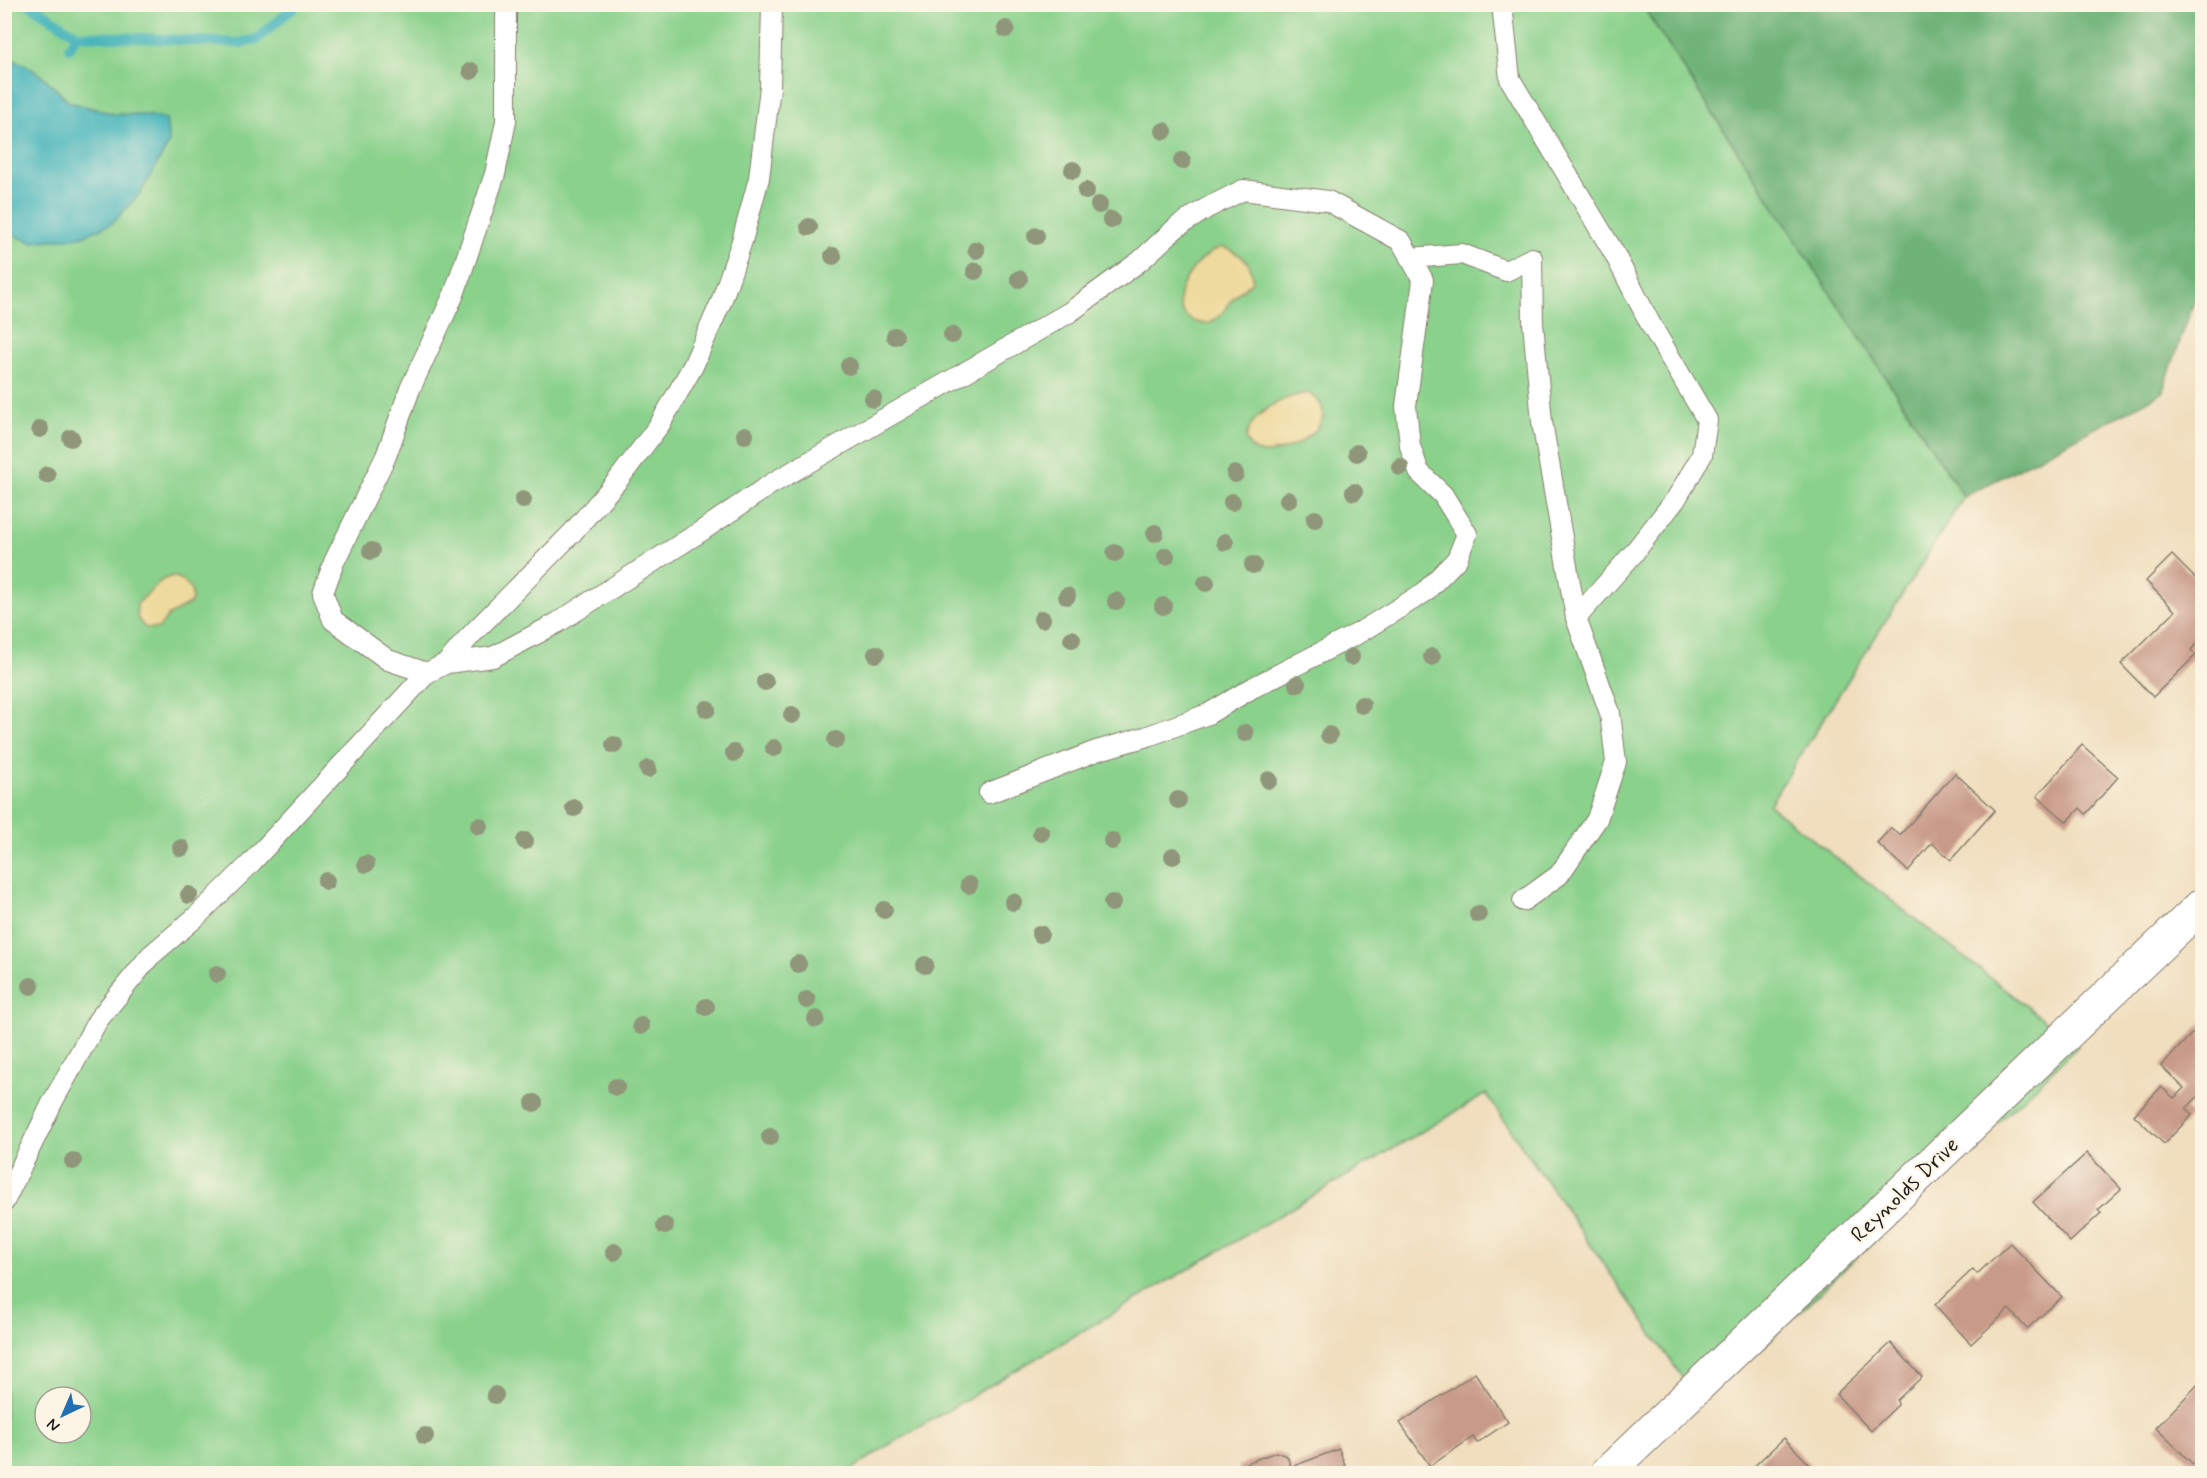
<svg xmlns="http://www.w3.org/2000/svg" width="2207" height="1478" font-family="Mynerve,sans-serif">
  <rect width="100%" height="100%" fill="#fcf5e5"/>
  <filter id="ink" filterUnits="userSpaceOnUse"><feTurbulence type="fractalNoise" baseFrequency=".0167" numOctaves="2"/><feDisplacementMap in="SourceGraphic" scale="12" xChannelSelector="R" yChannelSelector="G"/><feConvolveMatrix kernelMatrix="1 2 1 2 8 2 1 2 1" color-interpolation-filters="sRGB"/></filter>
  <filter id="wash" filterUnits="userSpaceOnUse"><feTurbulence type="fractalNoise" baseFrequency=".008" numOctaves="4" result="noise"/><feDisplacementMap in="SourceGraphic" scale="24" xChannelSelector="R" yChannelSelector="G"/><feGaussianBlur stdDeviation="1.35" result="paint"/><feColorMatrix in="noise" values="0 0 0 0 0 0 0 0 0 0 0 0 0 0 0 0 0 1.4 0 .05"/><feComposite in="paint" operator="in"/></filter>
  <g filter="url(#wash)">
    <rect width="100%" height="100%" fill="#f0debe"/>
    <path fill="#8ad18c" stroke="#537654" stroke-width="1.5" fill-rule="evenodd" d="M5 5H1642L1964 497 1769 805 2078 1046 1762 1348 1697 1399 1486 1094 887 1446 847 1473 5 1474ZM45 1397H81V1433H45Z"/>
    <path fill="#6fb378" stroke="#46684a" stroke-width="1.5" d="M1642 5H2202V278L2162 393 1964 497Z"/>
    <path fill="#eeda9e" stroke="#857b5d" stroke-width="1.5" d="M1223 247C1240 254 1254 261 1252 282 1246 287 1239 291 1234 297 1226 306 1221 319 1209 323 1203 325 1196 322 1191 320 1160 301 1199 252 1223 247Z
      M1309 393C1353 421 1283 459 1259 452 1251 450 1249 445 1246 439 1250 412 1284 396 1309 393Z
      M172 576C185 579 195 589 191 603L169 615 159 628H146C137 621 136 615 137 604L162 580Z"/>
    <path fill="#43b3ba" stroke="#30686b" stroke-width="1.5" d="M5 57 26 65 45 78 69 102 114 114 145 115 166 119 169 143 141 192 113 223 81 237 31 242 5 232Z"/>
    <g fill="none" stroke-linecap="round" stroke-linejoin="round">
      <path stroke="#43b3ba" stroke-width="10" d="M29 4 77 35 239 43 257 39 298 4
        M69 48 77 35"/>
    </g>
    <g id="blocks">
      <path fill="#c89a88" d="M2172 555 2198 581 2202 577V638L2191 650 2196 655 2153 697 2121 664 2175 611 2146 581Z
        M2082 745 2118 777 2086 814 2080 808 2067 822 2037 796Z
        M1955 773 1995 810 1951 860 1932 843 1908 871 1877 843 1891 828 1900 835Z
        M2202 1023V1092L2186 1109 2192 1115 2164 1144 2134 1115 2161 1087 2174 1098 2184 1088 2161 1066Z
        M2087 1153 2121 1189 2098 1210 2101 1213 2070 1242 2033 1202Z
        M2010 1243 2062 1297 2027 1329 2009 1309 1971 1344 1935 1305 1973 1269 1977 1274Z
        M1891 1343 1922 1377 1897 1400 1898 1405 1871 1431 1836 1394Z
        M1475 1373 1508 1422 1477 1443 1473 1437 1430 1466 1400 1423Z
        M2202 1380V1470L2201 1472 2156 1428Z
        M1784 1438 1816 1471 1814 1474H1746Z
        M1339 1449 1348 1474H1241L1238 1466 1276 1452 1287 1456 1291 1467Z"/>
    </g>
  </g>
  <g filter="url(#ink)">
    <use href="#blocks" fill-opacity="0" stroke="#867d6d" stroke-width="1.5"/>
    <g fill="none" stroke-linecap="round" stroke-linejoin="round">
      <defs>
        <path id="lane" d="M506 4V121L495 174 454 294 410 389 386 456 334 562 323 593 333 620 388 660 427 673 447 663 469 637 572 533 618 480 660 424 693 366 721 302 742 241 759 178 770 87 772 4
          M1502 4 1510 79 1614 253 1651 325 1707 420 1702 455 1676 499 1632 555 1576 618 1610 713 1616 762 1597 819 1559 875 1523 901
          M1410 258 1462 254 1506 271 1532 258 1533 323 1542 422 1576 618
          M447 663 493 657 557 623 703 530 771 484 1070 312 1140 261 1177 227 1207 208 1243 190 1328 201 1401 241 1423 280 1406 406 1410 446 1419 472 1443 495 1467 534 1457 559 1425 592 1357 634 1254 687 1208 714 1148 736 1096 751 989 793
          M4 1202 53 1101 98 1020 150 956 196 917 249 865 427 673"/>
        <path id="street" d="M1606 1474 2202 905"/>
      </defs>
      <use href="#lane" stroke="#867d6d" stroke-width="22"/>
      <use href="#street" stroke="#867d6d" stroke-width="35"/>
      <use href="#lane" stroke="#fff" stroke-width="20"/>
      <use href="#street" stroke="#fff" stroke-width="33"/>
    </g>
    <g fill="#90967a">
      <circle cx="1006" cy="29" r="9"/>
      <circle cx="471" cy="71" r="9"/>
      <circle cx="1164" cy="131" r="9"/>
      <circle cx="1182" cy="161" r="9"/>
      <circle cx="1073" cy="170" r="9"/>
      <circle cx="1086" cy="191" r="9"/>
      <circle cx="1099" cy="205" r="9"/>
      <circle cx="1111" cy="220" r="9"/>
      <circle cx="809" cy="227" r="9"/>
      <circle cx="1036" cy="236" r="9"/>
      <circle cx="976" cy="250" r="9"/>
      <circle cx="833" cy="256" r="9"/>
      <circle cx="975" cy="271" r="9"/>
      <circle cx="1019" cy="279" r="9"/>
      <circle cx="952" cy="335" r="9"/>
      <circle cx="895" cy="336" r="9"/>
      <circle cx="849" cy="366" r="9"/>
      <circle cx="873" cy="399" r="9"/>
      <circle cx="40" cy="429" r="9"/>
      <circle cx="745" cy="435" r="9"/>
      <circle cx="71" cy="438" r="9"/>
      <circle cx="1357" cy="453" r="9"/>
      <circle cx="1400" cy="467" r="9"/>
      <circle cx="1235" cy="474" r="9"/>
      <circle cx="47" cy="475" r="9"/>
      <circle cx="1354" cy="492" r="9"/>
      <circle cx="523" cy="500" r="9"/>
      <circle cx="1288" cy="500" r="9"/>
      <circle cx="1232" cy="502" r="9"/>
      <circle cx="1315" cy="519" r="9"/>
      <circle cx="1155" cy="533" r="9"/>
      <circle cx="1225" cy="542" r="9"/>
      <circle cx="371" cy="551" r="9"/>
      <circle cx="1115" cy="553" r="9"/>
      <circle cx="1166" cy="556" r="9"/>
      <circle cx="1253" cy="565" r="9"/>
      <circle cx="1206" cy="583" r="9"/>
      <circle cx="1067" cy="596" r="9"/>
      <circle cx="1116" cy="601" r="9"/>
      <circle cx="1163" cy="606" r="9"/>
      <circle cx="1042" cy="619" r="9"/>
      <circle cx="1072" cy="639" r="9"/>
      <circle cx="876" cy="654" r="9"/>
      <circle cx="1351" cy="657" r="9"/>
      <circle cx="1432" cy="657" r="9"/>
      <circle cx="765" cy="682" r="9"/>
      <circle cx="1297" cy="684" r="9"/>
      <circle cx="1362" cy="705" r="9"/>
      <circle cx="707" cy="709" r="9"/>
      <circle cx="792" cy="715" r="9"/>
      <circle cx="1245" cy="733" r="9"/>
      <circle cx="1329" cy="735" r="9"/>
      <circle cx="836" cy="740" r="9"/>
      <circle cx="614" cy="745" r="9"/>
      <circle cx="774" cy="748" r="9"/>
      <circle cx="734" cy="753" r="9"/>
      <circle cx="648" cy="769" r="9"/>
      <circle cx="1269" cy="780" r="9"/>
      <circle cx="1178" cy="800" r="9"/>
      <circle cx="574" cy="808" r="9"/>
      <circle cx="479" cy="826" r="9"/>
      <circle cx="1041" cy="833" r="9"/>
      <circle cx="525" cy="841" r="9"/>
      <circle cx="1112" cy="841" r="9"/>
      <circle cx="181" cy="848" r="9"/>
      <circle cx="1173" cy="856" r="9"/>
      <circle cx="366" cy="864" r="9"/>
      <circle cx="326" cy="881" r="9"/>
      <circle cx="969" cy="885" r="9"/>
      <circle cx="189" cy="895" r="9"/>
      <circle cx="1013" cy="902" r="9"/>
      <circle cx="1112" cy="903" r="9"/>
      <circle cx="884" cy="910" r="9"/>
      <circle cx="1478" cy="914" r="9"/>
      <circle cx="1040" cy="934" r="9"/>
      <circle cx="798" cy="964" r="9"/>
      <circle cx="925" cy="965" r="9"/>
      <circle cx="217" cy="974" r="9"/>
      <circle cx="31" cy="986" r="9"/>
      <circle cx="807" cy="1000" r="9"/>
      <circle cx="706" cy="1007" r="9"/>
      <circle cx="816" cy="1019" r="9"/>
      <circle cx="641" cy="1026" r="9"/>
      <circle cx="616" cy="1087" r="9"/>
      <circle cx="534" cy="1103" r="9"/>
      <circle cx="770" cy="1137" r="9"/>
      <circle cx="73" cy="1161" r="9"/>
      <circle cx="665" cy="1226" r="9"/>
      <circle cx="614" cy="1252" r="9"/>
      <circle cx="495" cy="1395" r="9"/>
      <circle cx="425" cy="1436" r="9"/>
    </g>
  </g>
  <g text-anchor="middle" stroke-width="5" stroke-linejoin="round" paint-order="stroke">
    <g font-size="22" fill="#1c1c1c" stroke="#fcf5e5">
      <text transform="translate(1904 1189) rotate(-44)" y="8">Reynolds Drive</text>
    </g>
  </g>
  <rect width="2207" height="1478" fill="none" stroke="#fcf5e5" stroke-width="24"/>
  <g transform="translate(63 1415) rotate(224)"><circle r="28" fill="#fcf5e5" stroke="#a29e95" stroke-width="1.5"/>
  <path d="M0-4.5L10 22L0 15L-10 22Z" fill="#1f6fb2"/>
  <text y="-9" font-size="16" font-weight="bold" text-anchor="middle" fill="#1c1c1c">N</text>
  </g>
</svg>
